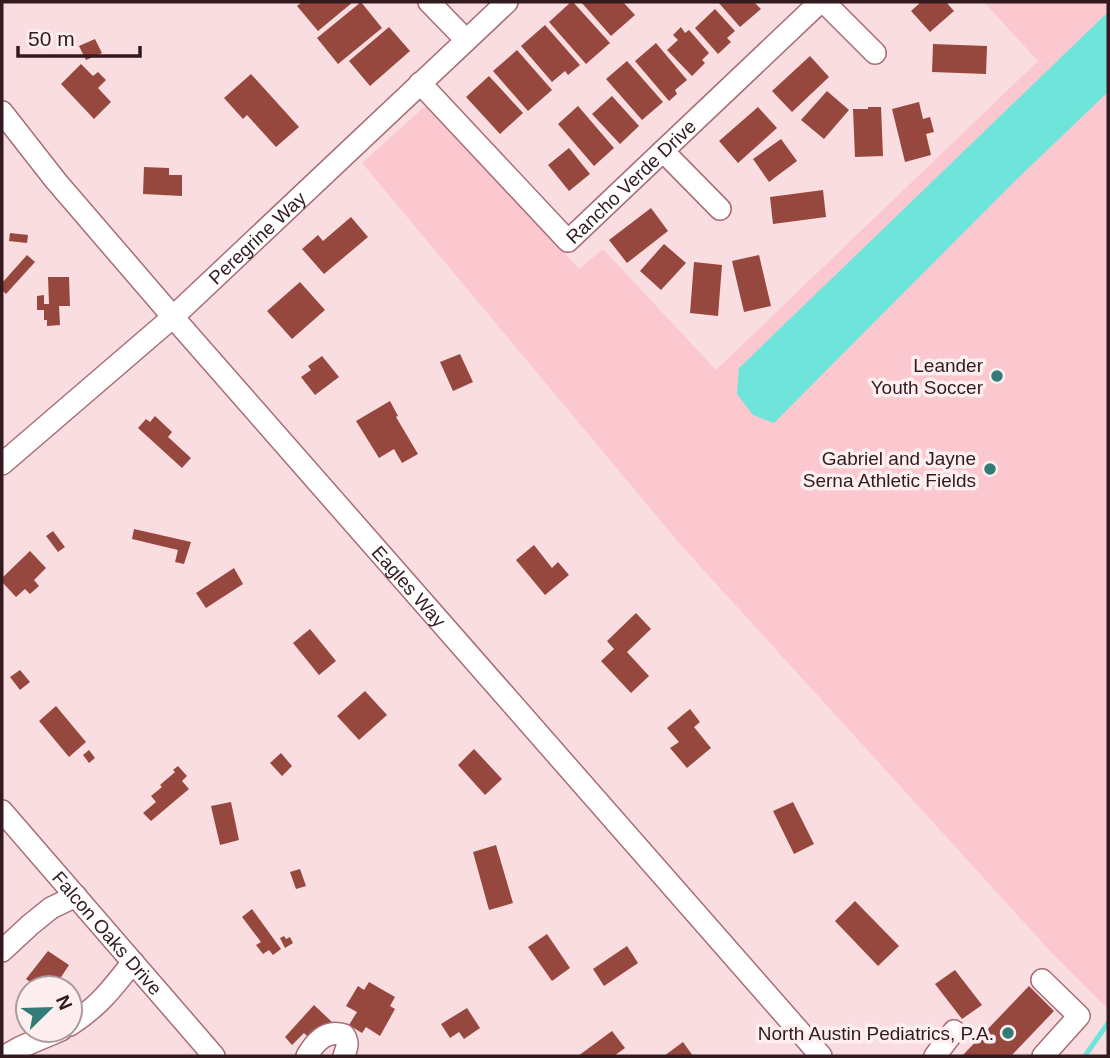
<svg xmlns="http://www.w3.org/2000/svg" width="1110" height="1058" font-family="Arial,sans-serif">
  <rect width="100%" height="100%" fill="#fadde1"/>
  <path fill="#fbc8cf" d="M984 2H1108V1009L1051 952 680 544 362 163 424 107 431 108 579 269 603 249 716 370 1038 61Z"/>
  <path fill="#6fe4db" d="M1108 12V92L1015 181 774 423 753 415 737 394 739 368Z"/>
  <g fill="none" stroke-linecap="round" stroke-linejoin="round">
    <path stroke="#6fe4db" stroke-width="5" d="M1085 1056 1108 1023"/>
  </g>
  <path fill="#96483e" d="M302 2H353L318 31 297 6Z
    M361 2 382 28 338 64 317 38Z
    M571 2H573L610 43 586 64 549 22Z
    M581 2H623L635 15 611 36Z
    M718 2H754L761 9 740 27Z
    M921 2H946L954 11 930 32 911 11Z
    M715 9 735 31 727 38 731 42 718 54 695 28Z
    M545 25 580 65 568 75 565 71 552 82 521 46Z
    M389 27 410 51 370 86 349 61Z
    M681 27 685 33 689 30 709 53 702 60 705 63 692 76 667 50 678 40 673 35Z
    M95 39 102 53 86 60 79 46Z
    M656 43 687 80 675 90 677 94 669 101 635 61Z
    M933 44 987 46 986 74 932 72Z
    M517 50 552 90 528 111 493 71Z
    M810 56 829 77 792 112 772 91Z
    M627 61 663 102 642 120 606 79Z
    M81 64 93 76 98 72 106 80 98 88 111 102 94 119 61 84Z
    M251 74 299 127 276 147 247 115 243 119 224 98Z
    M489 76 523 113 500 134 466 97Z
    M827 91 849 110 824 139 801 120Z
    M612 96 639 126 620 144 592 114Z
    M919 102 923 119 930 117 934 132 926 134 931 155 905 162 892 109Z
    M578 106 614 148 594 166 558 124Z
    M758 107 777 128 738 163 719 141Z
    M868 107H881L883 156 855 157 853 109H868Z
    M781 139 797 161 769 182 753 159Z
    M569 148 590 174 569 191 548 165Z
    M144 167 169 168V175H182V196L143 194Z
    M823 190 826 217 773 224 770 197Z
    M651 208 668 231 627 263 609 240Z
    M351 217 368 237 324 274 302 249 318 235 323 241Z
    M10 233 28 235 27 243 9 241Z
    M664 244 686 263 661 290 640 271Z
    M27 255 35 262 6 294 2 290V283Z
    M759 255 771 306 744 312 732 261Z
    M694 262 722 265 718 316 690 313Z
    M48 277H69L70 306H59L60 325 47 326V320H44V310H37V296L44 295V304H49Z
    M300 282 325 310 292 339 267 311Z
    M460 354 473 382 453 391 440 362Z
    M322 356 339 377 315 395 301 377 311 370 308 366Z
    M390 401 398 416 396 417 418 454 402 463 394 449 379 458 356 421Z
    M155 416 172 432 168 437 191 458 182 468 138 428 146 419 150 422Z
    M134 529 191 542 184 564 175 562 178 550 132 539Z
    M53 531 65 547 58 552 46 536Z
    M534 545 552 568 558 562 569 575 545 595 516 560Z
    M30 551 46 568 34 580 39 586 30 594 25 589 16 597 2 582V578Z
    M234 568 243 584 206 608 196 593Z
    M636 613 651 629 627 652 649 676 631 693 601 661 614 649 607 641Z
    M310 629 336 661 319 675 293 643Z
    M20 670 30 682 20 690 10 677Z
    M365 691 387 715 359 740 337 716Z
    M56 706 86 742 69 757 39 721Z
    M690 709 700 722 694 727 711 748 687 768 670 748 679 742 667 728Z
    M474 749 502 779 485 795 458 765Z
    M89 750 95 758 89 763 83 755Z
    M281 753 292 766 282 776 270 763Z
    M178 766 187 776 182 781 189 789 151 821 143 813 156 802 151 796 162 787 160 785 175 772 173 770Z
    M231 802 239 840 220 845 211 806Z
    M793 802 814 844 794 854 773 811Z
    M496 845 513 903 489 910 473 852Z
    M300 869 306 886 296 889 290 872Z
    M855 901 899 946 878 966 835 921Z
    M252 909 281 949 273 955 269 950 263 954 256 945 261 942 242 917Z
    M547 934 570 968 552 981 528 947Z
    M284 936 286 939 290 937 293 943 285 948 280 938Z
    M627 946 638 963 604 986 593 969Z
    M48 951 69 965 54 988H38L26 979Z
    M955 970 982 1005 962 1019 935 984Z
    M369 982 395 997 390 1006 395 1009 380 1036 366 1027 362 1033 349 1025 357 1012 346 1006 358 986 364 990Z
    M1029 986 1054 1011 1011 1056H962Z
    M314 1005 332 1022 322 1032 318 1028 309 1038 304 1033 292 1045 285 1037Z
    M467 1008 480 1028 464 1039 459 1032 450 1038 441 1024Z
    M612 1031 625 1048 614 1056H578Z
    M683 1042 693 1056H664Z"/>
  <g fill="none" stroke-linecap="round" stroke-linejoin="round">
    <defs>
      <g id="minor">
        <path d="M429 2 466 40"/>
        <path d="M824 2 875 53"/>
        <path id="s1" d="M420 83 568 241 820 2"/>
        <path id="s2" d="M2 112 56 181 173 317 821 1056"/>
        <path d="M663 151 720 209"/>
        <path id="s3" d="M2 464 173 317 507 2"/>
        <path id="s4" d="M2 811 214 1056"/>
        <path d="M2 951 30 925 51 908 76 896"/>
        <path d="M1042 980 1079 1016 1043 1056"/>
        <path d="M70 1025C99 1006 112 989 133 962"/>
        <path d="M5 1056 21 1047 61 1030"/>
        <path d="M307 1056C315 1042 326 1029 344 1035 349 1043 347 1047 344 1056"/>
        <path d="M935 1056 954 1031"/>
      </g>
    </defs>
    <use href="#minor" stroke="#a96c77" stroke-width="24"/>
    <use href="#minor" stroke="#fff" stroke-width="21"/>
  </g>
  <g fill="#337b76" stroke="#fdeff0" stroke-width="2.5">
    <circle cx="997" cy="376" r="7"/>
    <circle cx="990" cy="469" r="7"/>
    <circle cx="1008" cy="1033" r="7"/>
  </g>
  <g text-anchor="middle" stroke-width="7" stroke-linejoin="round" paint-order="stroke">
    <g font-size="19" fill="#321a1e" stroke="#fdeff0">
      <text dy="7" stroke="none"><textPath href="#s1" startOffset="303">Rancho Verde Drive</textPath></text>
      <text dy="7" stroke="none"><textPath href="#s3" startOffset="341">Peregrine Way</textPath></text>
      <text dy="7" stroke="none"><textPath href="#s2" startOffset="625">Eagles Way</textPath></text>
      <text dy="7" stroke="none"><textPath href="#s4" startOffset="161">Falcon Oaks Drive</textPath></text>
    </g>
    <g font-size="19" fill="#321a1e" stroke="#fdeff0" text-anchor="end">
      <text x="983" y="372">Leander<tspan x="983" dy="22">Youth Soccer</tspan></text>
      <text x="976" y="465">Gabriel and Jayne<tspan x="976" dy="22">Serna Athletic Fields</tspan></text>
      <text x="994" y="1040">North Austin Pediatrics, P.A.</text>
    </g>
  </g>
  <rect width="1110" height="1058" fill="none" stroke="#321a1e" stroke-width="7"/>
  <g transform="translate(49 1009) rotate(67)"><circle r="33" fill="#fdeff0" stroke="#ac9a9c" stroke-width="2"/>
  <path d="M0-5L12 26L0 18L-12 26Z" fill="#337b76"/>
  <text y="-10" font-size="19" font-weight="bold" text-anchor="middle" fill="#321a1e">N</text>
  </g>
  <path d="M18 46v10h122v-10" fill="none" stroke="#321a1e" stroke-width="3.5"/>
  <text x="28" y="46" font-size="21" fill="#321a1e" stroke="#fdeff0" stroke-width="5" paint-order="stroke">50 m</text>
</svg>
